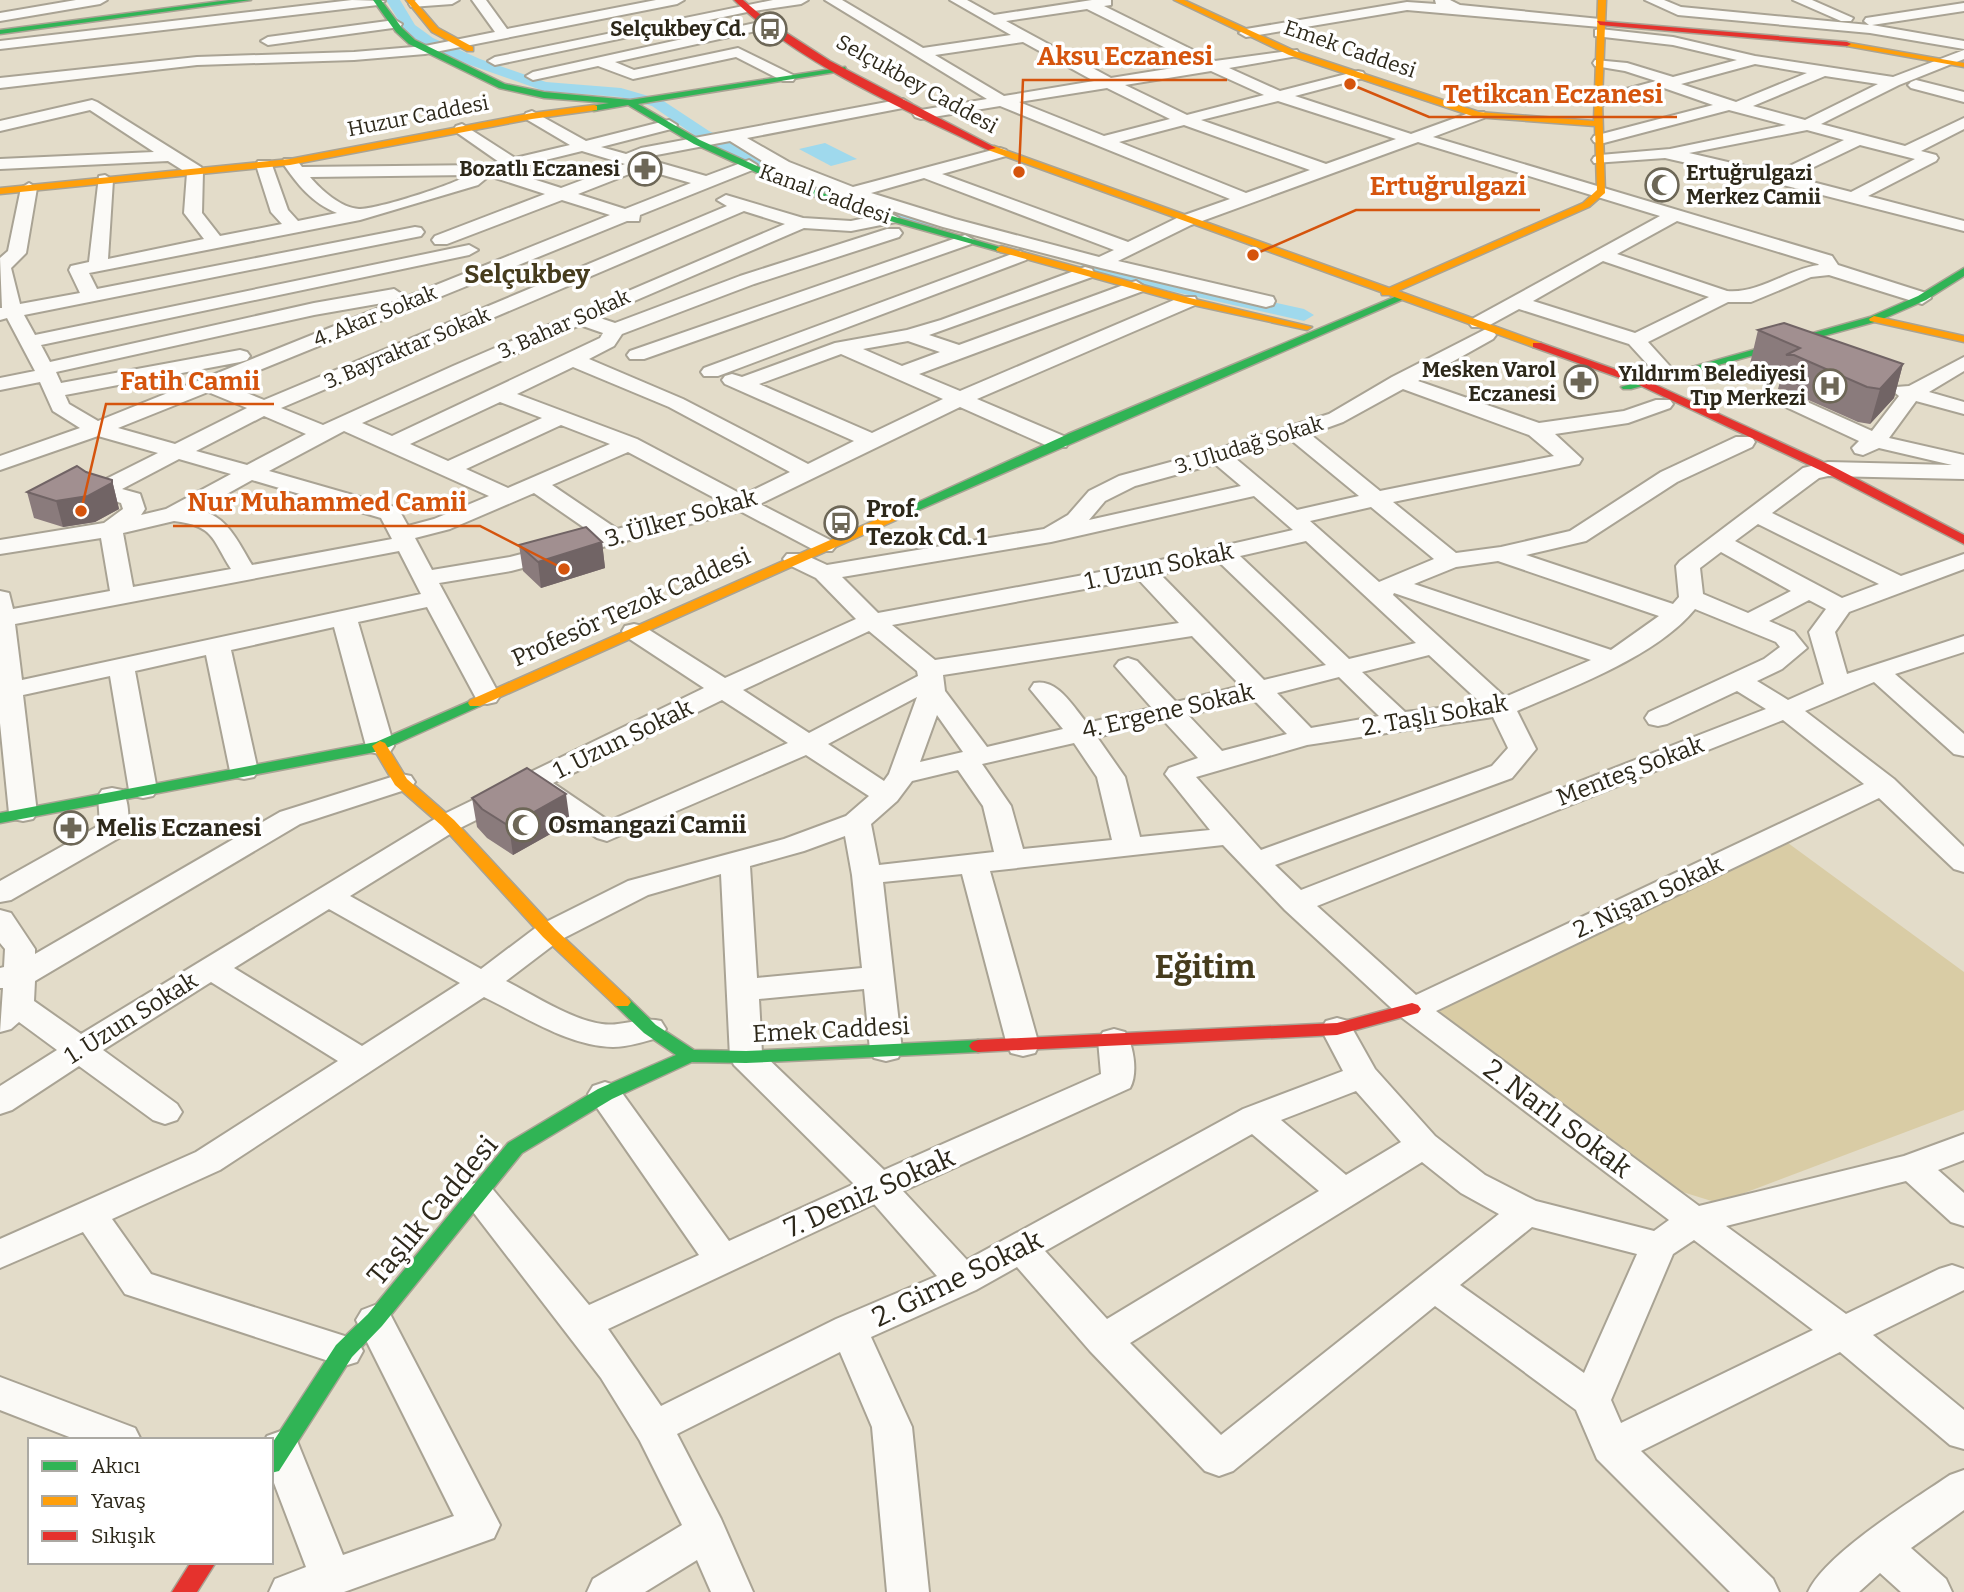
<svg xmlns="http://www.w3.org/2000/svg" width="1964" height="1592" font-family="Bitter,serif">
  <rect width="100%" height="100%" fill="#e3dcc9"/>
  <path fill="#d9cca5" d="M1788 843 1964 972V1110L1718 1203 1660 1185 1429 1011Z"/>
  <path fill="#9fd9ed" d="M825 143 857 159 831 166 799 149Z"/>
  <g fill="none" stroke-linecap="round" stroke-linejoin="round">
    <path fill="#9fd9ed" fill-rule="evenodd" d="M386 0H400L415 25 433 38 480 59 546 82 621 88 662 100 709 131 815 180 936 220 939 224 930 229 924 228 803 188 697 137 652 106 620 97 544 91 470 65 423 44 405 31Z
      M1088 261 1304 309 1314 315 1304 321 1082 271 1079 267Z"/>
    <defs>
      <path id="street" d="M76 0H107L100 4 0 21V13Z
        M352 0 385 1 378 5 0 49V41Z
        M416 0H459L452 4 411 7 409 4Z
        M472 0H486L507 29 656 0H684L677 4 425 54 354 60 197 65 0 88V78L197 57 354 52 425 46 495 32Z
        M773 0H808L801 4 747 12 495 65 488 61 495 57Z
        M825 0H842L923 48 1011 35 950 0H967L994 15 1092 0H1111V5L1104 6 1215 61 1297 50 1299 53 1297 56 1229 68 1280 91 1358 71 1363 72 1365 75 1363 78 1295 96 1411 134 1472 112H1484L1486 115 1484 118 1433 137 1832 256 1838 265 1929 294 1931 298 1922 304 1829 275 1811 277 1751 302H1728L1648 342 1677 374 1674 378H1660L1629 344 1519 309 1486 327H1472L1469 323 1472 319 1660 216 1418 142 1191 225 1118 261 1273 297 1275 301 1273 305 1266 307 1101 268 943 227 814 186 777 170 730 141 646 157 643 158 706 176 749 160 757 165 755 169 640 215 639 221H627L225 384 264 400 727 206 717 200 726 195 803 218 851 221 890 213 899 218 896 222 851 231 804 228 597 317 615 323 740 276 887 229H899L902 233 899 237 754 284 622 334 614 346 589 359 683 399 808 464 854 441 725 384 722 380 725 376 732 374 742 377 835 343 907 330 941 320 1085 267 1092 269 1094 273 1092 277 929 335 959 345 1129 283 1136 281 1145 287 1143 291 919 374 960 391 1181 297H1195L1197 301 1195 305 977 399 1066 437 1069 442 1066 447H1050L960 407 760 504 832 541 836 546 832 551H816L740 511 511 571 439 583 500 696 496 702 487 704 478 702 427 607 358 622 394 746 390 752 380 754 370 752 366 746 334 627 231 650 258 771 254 777 244 779 234 777 230 771 206 655 135 671 157 790 153 796 143 798 133 796 129 790 110 676 23 695 37 813 33 819 23 821 13 819 9 813 0 723V591L9 593 13 609 110 591 101 538 0 554V540L104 523 123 509 121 503 94 495 91 490 94 485 158 453 98 436 0 470V456L80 428 53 411 40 382 0 390V378L35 371 7 318 0 320V308H2L0 258 8 251 21 188 29 183 37 188 26 253 11 268 20 304 80 293 69 270 71 266 89 262 99 176 105 175 113 180 108 259 204 239 184 213 187 173 168 161 0 169V159L154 152 90 110 0 131V121L92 100 97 102 201 167 203 171 202 213 220 236 282 224 271 212 256 165 258 161H270L272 165 288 210 298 221 337 213C312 203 297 184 282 162L284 159H296L302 167 487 165 499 162 456 132 454 129 456 126 462 124 515 158 570 145 526 119 524 116 526 113 532 111 586 141 669 120 677 125 675 128 601 147 626 154 641 148 903 99 911 104 908 107 747 138 789 162 853 187 1000 148 1006 150 1008 153 1006 156 942 174 1128 242 1179 217 1230 199 1000 106 921 119 915 117 913 114 915 111 987 99ZM1087 9 1198 64 1111 78 1006 21ZM1023 42 1094 81 1004 96 935 55ZM1211 71 1264 95 1187 115 1125 85ZM1107 88 1170 119 1104 136 1019 102ZM1278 101 1396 139 1326 164 1201 120ZM1184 125 1310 170 1246 193 1119 142ZM582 151 625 164 561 188 505 170ZM642 169 691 183 625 209 578 194ZM469 175C452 185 379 209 359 209 341 208 321 190 310 177ZM489 176 545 194 435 236 432 240 435 244H447L562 200 610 215 98 421 69 404 65 395 240 362 247 360 250 356 247 352 240 350 61 383 56 372 314 315 394 301 403 295 394 289 314 303 50 362 41 345 469 255 478 250 469 245 35 335 24 315 421 236 424 232 421 228 415 227 97 289 89 273 360 220 478 185ZM924 178 1114 250 1099 257 955 219 871 193ZM744 211 785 224 453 366 323 425 281 408ZM1677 221 1818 264 1819 265C1788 269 1759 294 1727 291L1617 254ZM1603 261 1709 297 1635 333 1533 301ZM580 325 603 333 600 338 392 436 362 423ZM908 341 940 352 902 366 863 349ZM841 354 943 399 872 433 759 384ZM573 367 669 407 790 472 743 495 637 439 517 394ZM208 392 247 408 175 444 118 428ZM500 402 542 418 448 461 410 444ZM264 416 306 434 247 465 196 451ZM561 425 610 444 508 488 466 469ZM344 431 489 496 434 519 408 526 398 508 269 471ZM628 452 722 502 617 529 552 485ZM179 459 231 474 166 509 141 515 145 509 140 494 122 489ZM252 480 381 518 392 539 252 565C238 542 227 515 198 510ZM534 493 595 535 510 557 432 570 415 538 450 529ZM174 521C214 526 211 537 231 569L133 587 123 533ZM399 551 421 594 22 680 15 624Z
        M1435 0H1450L1460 5 1600 19 1607 23 1600 27 1407 10 1246 37 1239 33 1246 29 1407 2 1436 4Z
        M1645 0H1664L1681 7 1869 25 1864 21 1866 18 1964 3V11L1872 25 1964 41V49L1870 33 1678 15Z
        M1793 0H1812L1853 18 1851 21H1841Z
        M395 20 402 24 400 27 268 45 261 41 268 37Z
        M769 20 774 21V27L615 62 634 70 738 48 793 75 795 78 793 81H783L736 57 633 79 598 66 533 80 526 76 533 72Z
        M1600 29 1673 37 1755 56 1893 77 1964 50V59L1899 85 1821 124 1905 146 1964 118V129L1921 151 1936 155 1938 158 1936 161 1868 196 1964 221V231L1775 183 1665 158 1594 163 1592 160 1594 157 1600 155 1670 149 1786 125 1729 110 1600 144 1594 142 1592 139 1594 136 1713 105 1664 88 1598 106 1593 104 1590 101 1593 98 1656 81 1625 71 1595 66 1593 63 1595 60 1627 63 1673 77 1737 60 1673 45 1595 36V30ZM1755 64 1807 73 1736 102 1681 84ZM1825 76 1878 84 1805 120 1753 106ZM1807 130 1844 140 1775 173 1689 153ZM1860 145 1915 159 1851 192 1793 177Z
        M1916 80 1964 92V102L1911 88 1908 85 1911 82Z
        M965 235 974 240 971 244 644 359H630L627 355 630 351Z
        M1020 251 1029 256 1026 260 718 376H704L701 372 704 368Z
        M1486 329 1493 331 1496 335 1493 339 1418 381 1539 423 1624 411 1656 400H1670L1673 404 1670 408 1628 423 1555 434 1582 459 1579 464 1393 502 1456 553 1501 547 1570 531 1661 472 1736 437H1752L1755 442 1752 447 1677 482 1586 541 1526 555 1673 604 1679 597 1676 566 1680 561 1803 468 1828 462 1952 465 1879 448 1863 455 1855 453 1852 448 1859 441 1771 400 1768 396 1771 392H1785L1872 431 1899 396 1893 391 1896 387 1909 386 1964 357V371L1929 392 1964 402V414L1916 401 1889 438 1964 455V479L1828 476 1819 478 1772 513 1901 576 1964 554V569L1849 612 1835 632 1847 674 1964 636V652L1895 674 1964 734V756L1954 754 1874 682 1805 711 1894 779 1964 847V872L1954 869 1879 798 1436 1011 1699 1206 1904 1156 1964 1134V1160L1938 1170 1964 1193V1226L1951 1222 1906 1181 1726 1226 1846 1314 1939 1269 1952 1265 1964 1269V1290L1873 1335 1964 1410V1449L1950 1445 1840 1352 1641 1451 1773 1579 1779 1592H1730L1597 1459 1576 1410 1435 1306 1233 1471 1219 1476 1205 1471 1090 1351 1017 1267 976 1290 871 1337 912 1427 929 1592H887L872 1427 840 1352 677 1434 721 1519 753 1592H711L697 1560 645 1592H587L593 1579 682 1525 640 1441 601 1378 460 1195 466 1186 478 1182 490 1186 589 1305 699 1255 593 1102 588 1094 593 1086 605 1082 617 1086 729 1241 854 1184 734 1065 730 1057 721 874 648 895 560 940 506 981C534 995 571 1020 602 1024 622 1027 641 1016 661 1021L666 1029 661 1037C646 1041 628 1047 613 1047 568 1046 524 1016 484 997L220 1170 112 1219 151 1274 357 1340 363 1351 357 1362 344 1366 125 1294 83 1232 0 1268V1239L196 1152 338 1061 211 982 103 1050 177 1104 182 1112 177 1120 165 1124 153 1120 79 1066 12 1110 0 1114V1086L57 1050 19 1022 11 1029 0 1032 3 988H0V968L4 967 5 949 0 943V910L11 913 35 949V954L280 812 401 774 411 776 415 782 411 788 300 824 35 981 34 1001 81 1034 438 817 704 688 625 636 622 631 625 626 634 624 643 626 725 678 856 619 816 578 787 564 783 559 787 554H803L827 565 1044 529 1068 515 1089 491 1119 476 1211 451 1329 414 1392 377ZM1403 389 1529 435 1554 456 1380 491 1310 434 1343 422ZM1291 440 1359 496 1297 510 1235 458ZM1215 464 1241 486 1089 520 1105 501 1135 486ZM1254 496 1293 530 1143 564 878 613 842 577 1051 542ZM1371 507 1434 559 1379 582 1310 521ZM1758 524 1879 584 1842 598 1735 541ZM1306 541 1416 643 1349 659 1240 556ZM1721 552 1791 591 1748 613 1703 594 1700 568ZM1218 561 1326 665 1264 680 1160 574ZM1498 561 1659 616 1611 650 1414 584 1456 567ZM1138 579 1179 623 935 660 892 625ZM1394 593 1591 660 1505 697 1393 595ZM1809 600 1826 609 1809 632 1824 684 1788 700 1757 681 1782 669 1807 648 1794 632 1769 621ZM1695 609 1776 642 1780 647 1764 659 1649 712 1645 718 1649 724 1658 726 1667 724 1737 691 1766 709 1301 890 1275 865 1512 778 1536 749 1517 711C1572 687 1657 656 1695 609ZM869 631 917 671 918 676 809 733 743 690ZM1192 636 1241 686 1176 702 1137 661 1128 658 1119 661 1115 666 1152 708 1087 723C1073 707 1058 678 1034 683L1030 689 1063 729 987 747 945 691 943 675ZM1429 655 1481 703 1405 712 1362 672ZM1339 677 1379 716 1311 728 1277 693ZM917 697 889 774 884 781 828 744ZM1253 699 1287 734 1222 751 1188 715ZM722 700 788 743 609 821 553 783ZM937 715 963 752 920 762ZM1493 717 1508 748 1492 766 1261 850 1196 777 1307 745ZM1783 720 1864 784 1416 995 1317 906ZM1164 721 1198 758 1169 768 1165 774 1210 830 1140 837 1125 777 1097 737ZM1074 743 1097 777 1112 840 1023 849 1011 806 982 764ZM806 755 869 796 846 816 784 839 628 881 538 926 481 969 350 896 458 829 531 793 597 838 607 841ZM958 770 983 806 994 852 879 865 871 824 897 801 912 781ZM845 836 852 875 862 968 757 978 750 866 804 851ZM1223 845 1285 910 1401 1017 1669 1220 1654 1231 1536 1201 1485 1175 1435 1136 1375 1069 1348 1021 1337 1018 1326 1021 1321 1029 1343 1071 1243 1109 967 1260 903 1191 1130 1088C1138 1074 1134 1046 1125 1032L1114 1029 1103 1032 1098 1040 1101 1074 884 1170 762 1053 759 999 864 989 870 1050 874 1058 886 1061 898 1058 902 1050 883 882 962 874 1007 1045 1011 1053 1023 1056 1035 1053 1039 1045 990 871ZM329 909 460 983 362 1046 234 968ZM1356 1091 1401 1142 1346 1175 1281 1120ZM1252 1134 1319 1191 1107 1319 1045 1251ZM1422 1162 1461 1193 1499 1214 1221 1435 1130 1343ZM874 1204 937 1276 836 1319 661 1406 608 1329ZM1532 1227 1637 1254 1584 1373 1460 1285ZM1694 1240 1813 1330 1621 1423 1611 1400 1673 1254Z
        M112 788 122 790C129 800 131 825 124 835L11 900 0 902V881L100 825 98 796 102 790Z
        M375 1305 388 1310 500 1525 494 1538 344 1592H269L275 1579 306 1567 271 1475V1440H265L267 1436 281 1431 295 1436 343 1555 454 1516 356 1320 362 1310Z
        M0 1377 135 1428 141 1440H77L0 1410Z
        M1964 1470V1510L1911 1548 1946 1579 1952 1592H1901L1880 1573 1859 1592H1808C1825 1554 1913 1500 1950 1475Z"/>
      <path id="fast" d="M229 0H251L0 34V30Z
        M373 0H381L402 28 415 40 505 84 544 92 630 100 845 67 846 69 842 71 638 104 700 140 794 183 871 210 1006 249 1001 252 865 214 788 187 694 144 628 105 594 111 591 110V106L609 103 544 98 499 88 409 44 396 32Z
        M1964 268V276L1926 300 1878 321 1631 389H1623L1621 387 1870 317 1918 296Z
        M1397 296 1406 298 912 513 907 514 901 510 1068 434Z
        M475 699 482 703 480 706 380 751 0 823V813L376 742Z
        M622 996 628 998 656 1025 694 1050 746 1051 978 1040 984 1042 987 1046 984 1050 978 1052 746 1063 692 1062 612 1099 522 1153 382 1326 352 1357 279 1471 271 1473V1445L336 1345 368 1314 508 1143 598 1089 676 1055 644 1033 616 1006 613 1002 616 998Z"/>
      <path id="slow" d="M406 0H414L438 28 473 47V51H467L432 32Z
        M1174 0H1184L1295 51 1479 112 1594 121 1598 0H1606L1602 101 1605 193 1589 207 1398 291 1541 343V347H1533L1389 295H1382L1381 292 988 150V146H994L1389 288 1583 203 1597 190 1595 126 1475 117 1289 55Z
        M1844 42 1964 63V67L1847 46Z
        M594 105 597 106V110L532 119 290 165 0 194V188L290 159 532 113Z
        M1001 246 1190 298 1312 327 1307 330 1184 303 997 251 996 249Z
        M1874 316 1964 336V342L1870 321 1869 319Z
        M907 506 913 510 912 513 480 706H470L468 703 470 700Z
        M380 741 385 743 407 779 454 820 555 929 628 998 631 1002 628 1006H616L543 937 442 826 395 785 372 746Z"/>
      <path id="jam" d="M734 0H743L768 21 830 61 996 148 988 150C908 111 796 62 734 0Z
        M1597 21 1847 42 1851 44 1847 46 1600 25Z
        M1533 343H1541L1645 380 1832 466 1964 535V544L1824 472 1637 384 1533 347Z
        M1412 1003 1418 1005 1421 1009 1418 1013 1337 1035 978 1052 972 1050 969 1046 972 1042 978 1040 1337 1023Z
        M191 1562H216L197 1592H172Z"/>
    </defs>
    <use href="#street" stroke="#a9a394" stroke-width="4"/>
    <use href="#fast" stroke="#a9a394" stroke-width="3"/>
    <use href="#slow" stroke="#a9a394" stroke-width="3"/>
    <use href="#jam" stroke="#a9a394" stroke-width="3"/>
    <use href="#street" fill="#fbfaf7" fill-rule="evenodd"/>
    <use href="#fast" fill="#30b455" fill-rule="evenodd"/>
    <use href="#slow" fill="#ff9f0a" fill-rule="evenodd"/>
    <use href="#jam" fill="#e5322d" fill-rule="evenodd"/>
  </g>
  <path fill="#8a7b7c" d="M1758 330 1903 364 1894 398 1870 424 1858 422 1786 390 1778 389 1781 378 1750 364Z
    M112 480 119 509 95 522 63 527 34 518 27 492Z
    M602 542 605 568 541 588 523 571 519 545Z
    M472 798 570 823 513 855 487 838 477 827Z"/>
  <path fill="#716465" d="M1903 364 1894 398 1870 424 1880 389Z
    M112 480 119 509 95 522 63 527 56 501Z
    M602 542 605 568 541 588 538 562Z
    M566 794 570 823 513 855 509 826Z"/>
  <path fill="#a18f90" stroke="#716465" stroke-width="2" d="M1784 323 1903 364 1880 389 1867 387 1794 355H1786L1800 348 1758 330Z
    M77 466 86 472 112 480V483L88 496 56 501 27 492Z
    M586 527 602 542 538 562 519 545Z
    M527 768 566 794 509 826 482 809 472 798Z"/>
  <defs>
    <symbol id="bus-ring" viewBox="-11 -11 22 22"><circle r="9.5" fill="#fff" stroke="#6d6757" stroke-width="1.5"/><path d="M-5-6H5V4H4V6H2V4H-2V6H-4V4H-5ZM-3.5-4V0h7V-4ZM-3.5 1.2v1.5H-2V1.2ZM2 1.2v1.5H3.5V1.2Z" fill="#6d6757"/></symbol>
    <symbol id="pharmacy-ring" viewBox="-11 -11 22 22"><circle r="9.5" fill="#fff" stroke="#6d6757" stroke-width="1.5"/><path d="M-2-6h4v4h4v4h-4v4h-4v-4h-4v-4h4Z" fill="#6d6757"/></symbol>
    <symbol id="mosque-ring" viewBox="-11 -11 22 22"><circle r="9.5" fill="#fff" stroke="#6d6757" stroke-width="1.5"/><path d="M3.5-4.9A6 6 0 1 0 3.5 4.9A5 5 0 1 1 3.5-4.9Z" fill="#6d6757"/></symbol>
    <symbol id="hospital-ring" viewBox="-11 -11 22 22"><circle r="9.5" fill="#fff" stroke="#6d6757" stroke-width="1.5"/><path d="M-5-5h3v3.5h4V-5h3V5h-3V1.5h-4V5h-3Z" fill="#6d6757"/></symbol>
  </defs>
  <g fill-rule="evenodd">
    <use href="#bus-ring" x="751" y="10" width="38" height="38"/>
    <use href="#pharmacy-ring" x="626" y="150" width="38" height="38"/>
    <use href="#mosque-ring" x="1643" y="166" width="38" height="38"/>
    <use href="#pharmacy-ring" x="1562" y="363" width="38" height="38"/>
    <use href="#hospital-ring" x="1811" y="367" width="38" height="38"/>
    <use href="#bus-ring" x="822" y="504" width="38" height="38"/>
    <use href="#mosque-ring" x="504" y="806" width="38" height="38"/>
    <use href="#pharmacy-ring" x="52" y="809" width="38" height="38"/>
  </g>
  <g text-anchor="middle" stroke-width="7" stroke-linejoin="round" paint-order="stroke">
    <g font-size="21" font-weight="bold" fill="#2d281a" stroke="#fff" text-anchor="end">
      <text x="746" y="36">Selçukbey Cd.</text>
      <text x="620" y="176">Bozatlı Eczanesi</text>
      <text x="1686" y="180" text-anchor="start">Ertuğrulgazi<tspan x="1686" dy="24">Merkez Camii</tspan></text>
      <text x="1556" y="377">Mesken Varol<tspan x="1556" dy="24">Eczanesi</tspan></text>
      <text x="1806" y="381">Yıldırım Belediyesi<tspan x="1806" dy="24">Tıp Merkezi</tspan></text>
    </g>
    <g font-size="21" fill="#2d281a" stroke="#fff">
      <text transform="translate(1350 49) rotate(19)" y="7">Emek Caddesi</text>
      <text transform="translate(917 84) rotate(29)" y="7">Selçukbey Caddesi</text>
      <text transform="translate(418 116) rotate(-11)" y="7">Huzur Caddesi</text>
      <text transform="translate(825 194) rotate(20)" y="7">Kanal Caddesi</text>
      <text transform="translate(375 316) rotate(-22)" y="7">4. Akar Sokak</text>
      <text transform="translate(564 324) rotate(-24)" y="7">3. Bahar Sokak</text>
      <text transform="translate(407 348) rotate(-23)" y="7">3. Bayraktar Sokak</text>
      <text transform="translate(1249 445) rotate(-17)" y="7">3. Uludağ Sokak</text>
    </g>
    <g font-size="24" font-weight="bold" fill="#2d281a" stroke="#fff" text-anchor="start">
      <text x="866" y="517">Prof.<tspan x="866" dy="28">Tezok Cd. 1</tspan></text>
      <text x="548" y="833">Osmangazi Camii</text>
      <text x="96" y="836">Melis Eczanesi</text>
    </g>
    <g font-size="24" fill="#2d281a" stroke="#fff">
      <text transform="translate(681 518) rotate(-16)" y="8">3. Ülker Sokak</text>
      <text transform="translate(1159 566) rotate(-12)" y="8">1. Uzun Sokak</text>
      <text transform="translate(631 607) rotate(-24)" y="8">Profesör Tezok Caddesi</text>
      <text transform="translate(1168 711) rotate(-13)" y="8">4. Ergene Sokak</text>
      <text transform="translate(1435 715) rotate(-10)" y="8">2. Taşlı Sokak</text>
      <text transform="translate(623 739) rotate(-26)" y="8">1. Uzun Sokak</text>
      <text transform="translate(1630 771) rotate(-21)" y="8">Menteş Sokak</text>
      <text transform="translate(1648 897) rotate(-25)" y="8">2. Nişan Sokak</text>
      <text transform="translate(131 1018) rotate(-32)" y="8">1. Uzun Sokak</text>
      <text transform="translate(831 1030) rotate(-3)" y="8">Emek Caddesi</text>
    </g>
    <g font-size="26" font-weight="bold" fill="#463c1d" stroke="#fff">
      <text x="527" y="283">Selçukbey</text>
    </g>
    <g font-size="28" fill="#2d281a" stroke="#fff">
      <text transform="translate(1558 1118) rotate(37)" y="10">2. Narlı Sokak</text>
      <text transform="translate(869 1192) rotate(-24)" y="10">7. Deniz Sokak</text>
      <text transform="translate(432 1210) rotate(-50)" y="10">Taşlık Caddesi</text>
      <text transform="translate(957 1278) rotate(-26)" y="10">2. Girne Sokak</text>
    </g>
    <g font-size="32" font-weight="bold" fill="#463c1d" stroke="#fff">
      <text x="1205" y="978">Eğitim</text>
    </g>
  </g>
  <path fill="none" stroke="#d5540d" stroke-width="2.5" d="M1019 172L1023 80H1227M1350 84L1429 117H1677M1253 255L1356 210H1540M81 511L106 404H274M564 569L480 526H173"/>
  <g fill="#d5540d" stroke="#fff" stroke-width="2.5">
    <circle cx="1019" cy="172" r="7"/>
    <circle cx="1350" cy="84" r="7"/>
    <circle cx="1253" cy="255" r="7"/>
    <circle cx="81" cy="511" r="7"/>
    <circle cx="564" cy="569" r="7"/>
  </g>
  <g font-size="26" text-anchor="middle" font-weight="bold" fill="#d5540d" stroke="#fff" stroke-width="7" stroke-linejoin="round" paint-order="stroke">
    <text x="1125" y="65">Aksu Eczanesi</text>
    <text x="1553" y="103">Tetikcan Eczanesi</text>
    <text x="1448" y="195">Ertuğrulgazi</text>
    <text x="190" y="390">Fatih Camii</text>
    <text x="327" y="511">Nur Muhammed Camii</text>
  </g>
  <rect x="28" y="1438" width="245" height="126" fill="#ffffff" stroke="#aba9a3" stroke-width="2"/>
  <rect x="42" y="1461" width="35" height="10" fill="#30b455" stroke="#aba9a3" stroke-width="2"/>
  <text x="91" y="1473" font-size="21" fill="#2d281a">Akıcı</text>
  <rect x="42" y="1496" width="35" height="10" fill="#ff9f0a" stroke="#aba9a3" stroke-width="2"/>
  <text x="91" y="1508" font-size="21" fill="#2d281a">Yavaş</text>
  <rect x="42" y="1531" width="35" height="10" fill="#e5322d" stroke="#aba9a3" stroke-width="2"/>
  <text x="91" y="1543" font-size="21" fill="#2d281a">Sıkışık</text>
</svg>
